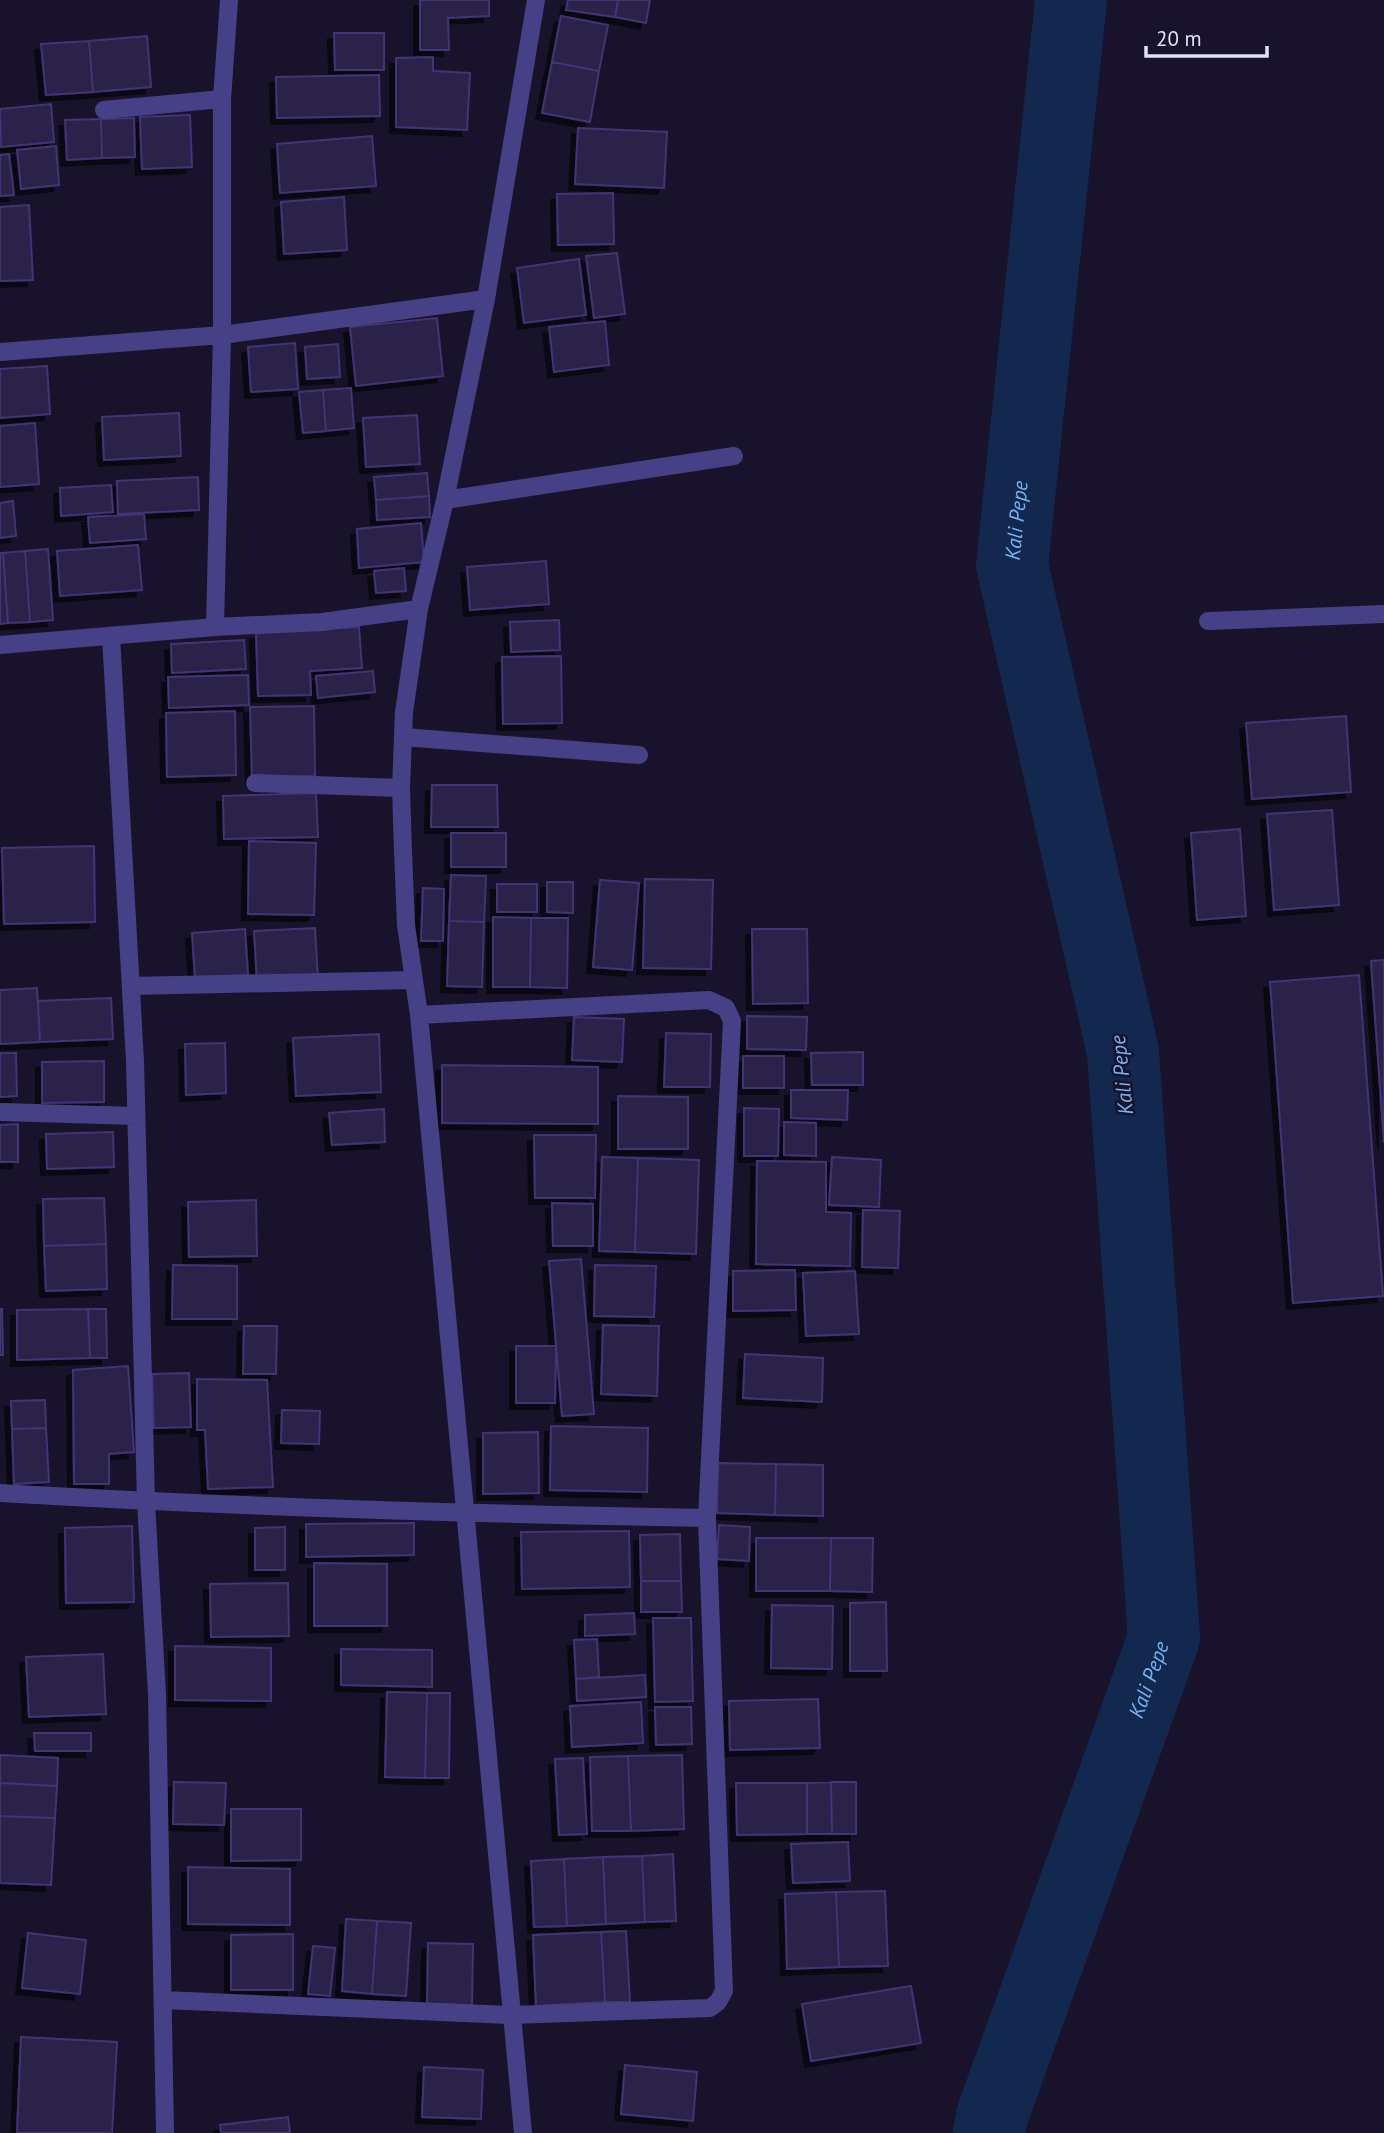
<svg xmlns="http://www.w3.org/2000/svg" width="1384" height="2133" font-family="'PT Sans',sans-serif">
  <defs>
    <filter id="shadow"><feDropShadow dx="-6" dy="6" stdDeviation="0" flood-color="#0009"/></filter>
  </defs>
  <rect width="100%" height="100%" fill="#18132a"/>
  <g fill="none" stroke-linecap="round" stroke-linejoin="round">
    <path stroke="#13284e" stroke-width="72" id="s1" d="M989 2133 992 2116 1164 1638 1123 1052 1012 565 1071 0"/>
  </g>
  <path fill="#2a204a" stroke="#433474" stroke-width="2" filter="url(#shadow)" d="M420 0H489V16L448 18 449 50H420Z
    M568 0H618L615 17 566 10Z
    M618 0H650L646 23 615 17Z
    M561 16 608 25 599 71 552 62Z
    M334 33H384V70H335Z
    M147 36 151 87 93 92 89 41Z
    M89 41 93 92 46 95 41 44Z
    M433 57V71L470 73 467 130 396 127V58Z
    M552 62 599 71 590 122 542 113Z
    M379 75 380 116 277 118 276 77Z
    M51 104 54 142 1 147 0 109Z
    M190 115 192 167 142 169 140 117Z
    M134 118 135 157 102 158 101 119Z
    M101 119 102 158 67 160 65 120Z
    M578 128 667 132 664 188 575 184Z
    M372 136 376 186 280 193 277 144Z
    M56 146 59 185 21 189 17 150Z
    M9 154 14 195 0 196V155Z
    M613 193 614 244 558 245 557 194Z
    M344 197 347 250 284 254 281 202Z
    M29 205 33 280 0 281V207Z
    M617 253 625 314 594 318 586 256Z
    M579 259 586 315 524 323 517 268Z
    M437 318 443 376 356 386 350 327Z
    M605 321 609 365 554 372 549 327Z
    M295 343 298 389 251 392 248 347Z
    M338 344 340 377 307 379 305 347Z
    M47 366 50 414 0 418V369Z
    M351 388 354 428 326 431 323 390Z
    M323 390 326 431 303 433 299 392Z
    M179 413 181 456 104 460 102 417Z
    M417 415 420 464 366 467 363 418Z
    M35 423 39 484 0 487V426Z
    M427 473 429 496 376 500 374 477Z
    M198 477 199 510 118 514 117 481Z
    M111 485 113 512 61 516 60 488Z
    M429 496 430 517 377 520 376 500Z
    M13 501 16 536 0 538V503Z
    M144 514 146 539 90 543 88 517Z
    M421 523 424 562 359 568 357 529Z
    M138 545 142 590 60 596 57 551Z
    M48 549 53 620 30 622 25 551Z
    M25 551 30 622 8 623 3 553Z
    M0 553H3L8 623 0 624Z
    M546 561 549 604 470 610 467 567Z
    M404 568 406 591 376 593 374 571Z
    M559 620 560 650 511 652 510 622Z
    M359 627 362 668 310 671 311 695 258 696 256 633Z
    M244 640 246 669 172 673 171 644Z
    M561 656 562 723 503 724 502 657Z
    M373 671 375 692 318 698 316 676Z
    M248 675 249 705 169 708 168 677Z
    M314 706 315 776 252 778 250 707Z
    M235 711 236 775 167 777 166 713Z
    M1346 716 1351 792 1252 799 1246 723Z
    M432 785H497L498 827H431Z
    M316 793 318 837 224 839 223 796Z
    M1332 810 1339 905 1274 910 1267 814Z
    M1240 829 1246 916 1197 920 1191 833Z
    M451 833H506V867H451Z
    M249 841 316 843 314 915 248 914Z
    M94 846 95 922 4 924 2 848Z
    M451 875 486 876 484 922 449 921Z
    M645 879 713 880 711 969 643 968Z
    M600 880 639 883 632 970 593 967Z
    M547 882H573V913L547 912Z
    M497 884H537V912H497Z
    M423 888 444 889 443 941H421Z
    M493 917 531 918 530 987H493Z
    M531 918H568L567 988 530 987Z
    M449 921 484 922 482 987 447 986Z
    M315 928 318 979 257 983 254 931Z
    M245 929 248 975 195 978 192 933Z
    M752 929H807L808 1003 753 1004Z
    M1384 960V1143L1371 961Z
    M1359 975 1383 1296 1293 1303 1270 982Z
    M37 988 40 1042 0 1044V990Z
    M111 998 113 1039 40 1042 38 1001Z
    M747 1016 807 1017 806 1050 747 1049Z
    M574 1017 624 1019 622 1062 572 1060Z
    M666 1033 711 1034 710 1087H664Z
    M379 1034 381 1092 296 1096 293 1038Z
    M225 1043 226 1093 186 1095 185 1044Z
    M863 1052V1085H812L811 1053Z
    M0 1053H16L17 1096 0 1097Z
    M743 1056H784V1088H743Z
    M104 1061V1102L42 1103V1062Z
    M442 1065 598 1067V1124L442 1123Z
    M791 1090H848L847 1120 791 1118Z
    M618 1096 688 1097V1149H618Z
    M744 1108 779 1109 778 1156H744Z
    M384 1109 385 1142 332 1145 329 1113Z
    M784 1122 816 1123V1156L784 1155Z
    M18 1124V1162H0V1125Z
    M113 1132 114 1167 47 1169 46 1134Z
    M534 1135H596L595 1198H535Z
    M602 1157 638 1158 635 1252 599 1251Z
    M832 1157 881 1160 879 1207 829 1205Z
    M638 1158 699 1160 696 1254 635 1252Z
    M757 1161 826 1162V1212L851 1213 850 1266 756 1264Z
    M104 1198 106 1244 44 1246 43 1199Z
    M256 1200 257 1256 189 1257 188 1202Z
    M552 1203 593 1204V1246H553Z
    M863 1210 900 1211 898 1268 862 1267Z
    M106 1244 107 1289 46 1291 44 1246Z
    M581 1259 594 1414 562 1416 549 1261Z
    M173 1265 237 1266V1319H172Z
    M595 1265 656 1266 654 1317 594 1316Z
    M795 1270 796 1310 733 1311V1271Z
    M855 1271 859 1334 806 1336 803 1273Z
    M0 1309H2L3 1355H0Z
    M88 1309H106L107 1358H90Z
    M88 1309 90 1358 17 1360V1310Z
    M603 1325 659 1326 657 1396 601 1394Z
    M244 1326H277L276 1374H243Z
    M516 1346H556L555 1403H516Z
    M745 1354 823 1358 822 1402 743 1398Z
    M128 1366 134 1452 109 1454V1484H74L73 1370Z
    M189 1373 191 1427 154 1428 152 1374Z
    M197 1379 267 1380 273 1487 208 1489 205 1430H197Z
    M45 1400 46 1428 12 1429 11 1401Z
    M282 1410 320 1411 319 1444 281 1443Z
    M551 1426 648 1428 647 1492 550 1490Z
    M46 1428 49 1482 14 1484 12 1429Z
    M538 1432 539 1493 483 1494V1433Z
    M718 1463 776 1464 775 1515 717 1513Z
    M776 1464 823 1465V1516L775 1515Z
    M414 1523V1555L306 1557V1524Z
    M719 1525 750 1527 749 1561 717 1559Z
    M132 1526 134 1602 66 1603 65 1528Z
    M285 1527V1570H255V1528Z
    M629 1531 630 1587 522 1589 521 1532Z
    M680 1534 681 1581H641L640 1535Z
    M756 1538H831L830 1591H756Z
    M831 1538H873L872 1592 830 1591Z
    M314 1563 387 1564V1626H314Z
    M641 1581H681L682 1612H641Z
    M288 1583 289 1636 211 1637 210 1584Z
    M886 1602 887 1671H850V1603Z
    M772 1605 833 1606 832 1669 771 1668Z
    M634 1613 635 1634 585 1636V1615Z
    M653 1618H691L693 1701 655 1702Z
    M597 1639 599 1677 576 1679 574 1640Z
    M175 1646 271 1648V1701L175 1700Z
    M341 1649 432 1650V1687L341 1685Z
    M103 1654 106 1714 29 1717 26 1657Z
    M645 1675 646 1697 577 1701 576 1679Z
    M387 1692 427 1693 425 1778 385 1777Z
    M427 1693H450L449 1778H425Z
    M818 1699 820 1748 730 1750 729 1701Z
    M641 1702 643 1743 572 1747 570 1706Z
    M655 1707H691L692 1744 656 1745Z
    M34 1733H91V1751H35Z
    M0 1755 58 1758 57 1786 0 1783Z
    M682 1755 684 1829 631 1831 628 1756Z
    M628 1756 631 1831H592L590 1757Z
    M583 1758 587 1834 559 1835 555 1759Z
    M174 1782 226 1783 224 1825 173 1824Z
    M831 1782H856V1834H832Z
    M831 1782 832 1834H807V1783Z
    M0 1783 57 1786 55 1818 0 1816Z
    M736 1783H807V1834L737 1835Z
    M231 1809H301V1860L231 1861Z
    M0 1816 55 1818 51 1885 0 1883Z
    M848 1842 850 1881 793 1883 791 1844Z
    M673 1854 676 1921 645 1922 642 1856Z
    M642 1856 645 1922 606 1924 603 1857Z
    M603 1857 606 1924 567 1926 564 1859Z
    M564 1859 567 1926 534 1927 531 1861Z
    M188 1867 290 1869V1925L188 1924Z
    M885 1891 888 1966 839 1967 836 1892Z
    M836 1892 839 1967 787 1969 785 1894Z
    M346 1919 377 1921 372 1994 342 1991Z
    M377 1921 411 1923 406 1996 372 1994Z
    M626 1931 630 2002H605L601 1932Z
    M601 1932 605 2002 536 2006 533 1935Z
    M28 1933 86 1940 80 1994 22 1988Z
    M293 1934V1990H231V1935Z
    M428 1943 473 1944 472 2008 427 2007Z
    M313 1946 335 1948 330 1996 308 1994Z
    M911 1986 921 2043 811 2061 802 2004Z
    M21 2037 117 2042 112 2133H17Z
    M625 2065 697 2072 693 2121 621 2114Z
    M424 2067 483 2070 481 2119 422 2117Z
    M288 2117 290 2133H221L220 2125Z"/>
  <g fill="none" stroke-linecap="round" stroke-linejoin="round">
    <path stroke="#464186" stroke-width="18" d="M104 110 222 99
      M0 352 222 335 486 299
      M445 500 734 456
      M1208 621 1384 614
      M215 627 222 335V99L229 0
      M111 636 135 1061 146 1502 157 1694 165 2133
      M0 645 215 627 322 622 419 609
      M403 737 639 755
      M255 783 401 788
      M131 986 414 980
      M2 1112 136 1116
      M0 1493C236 1507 471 1514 707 1518
      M163 2000 511 2015 710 2008 718 2002 724 1991 707 1518 732 1021 726 1008 709 1000 419 1015
      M523 2133 419 1015 406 925 403 851 401 788 404 712 419 609 445 500 486 299 536 0"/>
  </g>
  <g text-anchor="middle" stroke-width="5" stroke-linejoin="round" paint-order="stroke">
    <g font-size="21" font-style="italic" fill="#74b5f6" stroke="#18132a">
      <text dy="7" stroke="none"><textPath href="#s1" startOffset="1657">Kali Pepe</textPath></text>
      <text transform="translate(1122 1075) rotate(-96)" y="7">Kali Pepe</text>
      <text dy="7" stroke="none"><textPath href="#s1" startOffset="481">Kali Pepe</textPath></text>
    </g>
  </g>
  <path d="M1146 46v10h121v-10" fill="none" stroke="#e3dffd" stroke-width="3.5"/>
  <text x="1156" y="46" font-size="21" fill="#e3dffd" stroke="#18132a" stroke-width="5" paint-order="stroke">20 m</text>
</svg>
